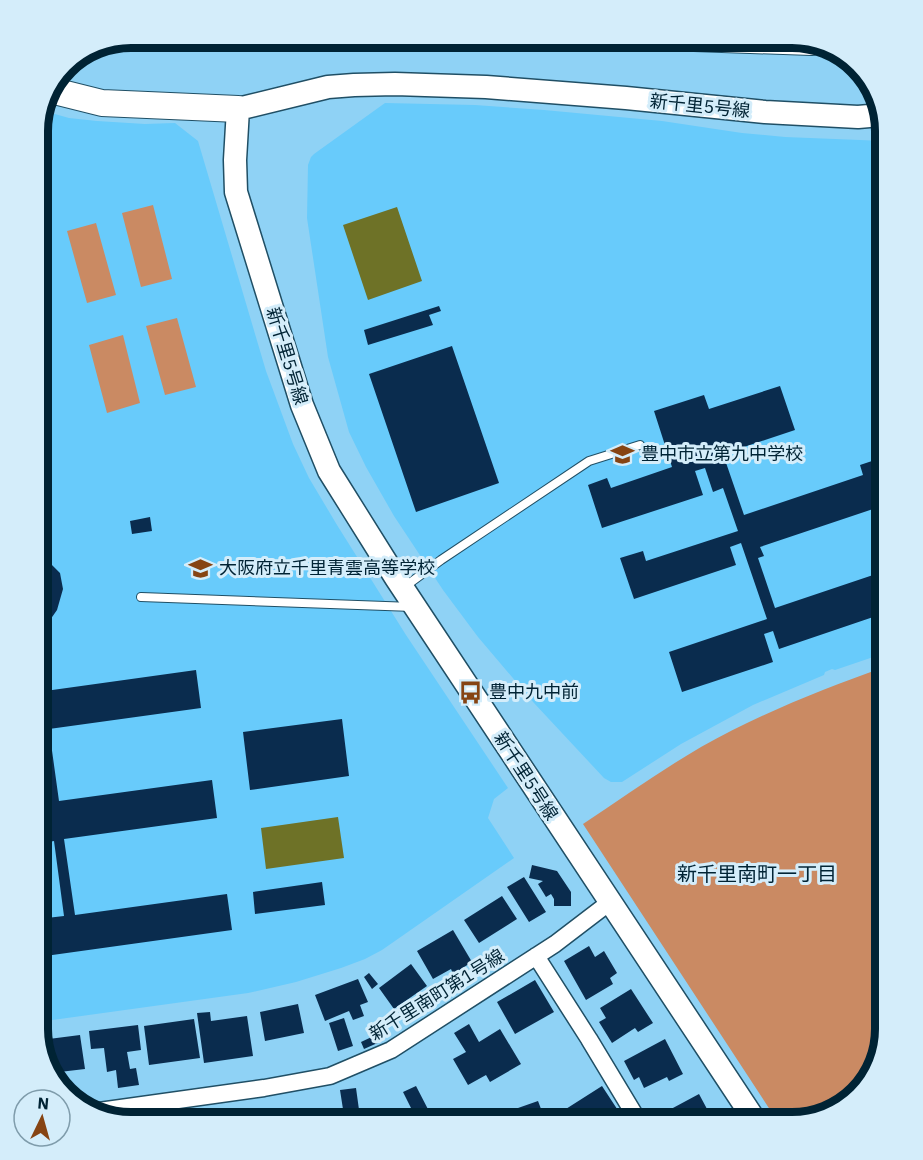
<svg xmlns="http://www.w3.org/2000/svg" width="923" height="1160" font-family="'IBM Plex Sans','Noto Sans JP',sans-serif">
  <rect width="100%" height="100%" fill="#8fd2f5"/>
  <path fill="#68cbfb" d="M385 103 475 105 544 110 662 121 742 133 785 137 885 141V653L835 670 832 669 825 672 824 675 753 705 681 744 622 782H611L604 778 534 703 478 637 443 590 394 516 366 467 349 432 328 357 307 218 308 165 311 157 314 154Z
    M44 111 69 118 97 121 145 124 175 123 198 141 266 371 293 444 309 478 337 525 406 635 508 788 494 799 488 818 514 858 382 950 365 959 341 968 296 982 248 993 38 1022V124Z"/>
  <path fill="#ca8a63" d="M153 205 172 279 141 287 122 213Z
    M96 223 116 295 87 303 67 231Z
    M177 318 196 387 165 395 146 326Z
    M123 335 140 403 107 413 89 345Z
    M885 667V1030L873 1076 844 1107 793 1122H778L583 824C622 798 660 771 701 747 760 714 822 689 885 667Z"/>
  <path fill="#6e7227" d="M397 207 422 281 368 300 343 225Z
    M338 817 344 858 266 869 261 828Z"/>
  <path fill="#0a2c4e" d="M439 306 441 311 429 315 433 325 368 345 364 330Z
    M452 346 499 483 416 512 369 374Z
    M780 386 795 430 723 454 744 515 863 475 860 465 881 458 885 472V505L760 547 764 556 758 558 775 608 885 571V613L779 649 773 631 764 634 773 662 682 692 669 652 767 619 741 543 730 547 736 565 634 599 620 558 643 551 646 561 738 531 723 488 713 492 705 468 695 471 703 495 602 528 588 485 607 478 611 488 672 467 654 411 704 395 709 409Z
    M150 517 152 531 132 534 130 521Z
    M50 563 60 573 63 589 57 610 50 620 47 629V647L52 660 38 662V565Z
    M196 670 201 708 49 729 59 801 212 780 217 818 64 839 75 915 227 894 232 930 38 957V919L64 916 54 841 38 844V805L47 803 38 734V692Z
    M342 719 349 776 250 790 243 732Z
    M532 865 557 871 571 892V906H554V899L551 894 546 897 538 884 543 881 529 878Z
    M524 877 546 912 529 922 507 887Z
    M322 882 325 905 255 914 253 892Z
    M502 896 517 919 479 943 464 920Z
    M453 930 472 962 453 974 451 969 433 979 417 951Z
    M589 946 595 957 604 951 617 973 610 978 613 984 586 1000 564 961Z
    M411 964 427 986 394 1009 379 988Z
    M369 973 378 984 372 989 364 977Z
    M358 979 368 1002 360 1005 364 1016 353 1020 349 1011 325 1021 315 995Z
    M535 980 554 1012 515 1034 497 1002Z
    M631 989 653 1023 638 1032 635 1028 612 1043 599 1022 606 1018 600 1008Z
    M298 1004 304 1033 265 1041 260 1012Z
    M210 1012 211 1021 247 1016 253 1056 204 1063 197 1013Z
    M344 1018 353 1046 338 1051 329 1023Z
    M194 1019 200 1058 149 1065 144 1026Z
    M469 1024 479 1042 500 1029 521 1064 490 1082 486 1075 468 1085 453 1059 466 1052 454 1033Z
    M138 1025 141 1050 127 1052 130 1069 136 1068 139 1085 118 1088 116 1070 107 1072 104 1048 91 1049 89 1031Z
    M378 1034 382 1041 364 1049 361 1042Z
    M80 1035 85 1069 51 1073 41 1040Z
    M665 1039 683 1074 669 1081 667 1077 644 1088 639 1077 634 1080 624 1061Z
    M416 1086 432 1117 419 1122H418L403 1092Z
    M602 1086 625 1121 623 1122H564L558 1114Z
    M356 1088 360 1117 401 1111 402 1122H345L340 1090Z
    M699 1094 714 1122H662L658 1116Z
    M538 1101 546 1122H508L504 1113Z
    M274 1108 276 1122H241L240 1112Z
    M325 1109 326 1122H288L287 1114Z"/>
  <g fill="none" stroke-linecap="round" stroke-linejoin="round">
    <defs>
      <path id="lane" d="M403 588 441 560 589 461 640 445
        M141 597 413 607"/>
      <path id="street" d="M536 956 589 1039 639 1122
        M92 1112 264 1088 330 1076 391 1050 555 944 610 902"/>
      <path id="secondary" d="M756 1122 396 578 329 471 302 405 236 192 235 160 238 109 328 87 354 85 395 84 486 87 626 98 765 112 858 117 881 115"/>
      <path id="primary" d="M694 38 812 42
        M54 91 102 103 238 109"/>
    </defs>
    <use href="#lane" stroke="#204f65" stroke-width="10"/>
    <use href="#street" stroke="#204f65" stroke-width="19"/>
    <use href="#secondary" stroke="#204f65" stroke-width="25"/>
    <use href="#primary" stroke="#204f65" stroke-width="28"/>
    <use href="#lane" stroke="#fff" stroke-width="8"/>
    <use href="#street" stroke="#fff" stroke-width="16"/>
    <use href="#secondary" stroke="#fff" stroke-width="22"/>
    <use href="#primary" stroke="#fff" stroke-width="26"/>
  </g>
  <defs>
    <symbol id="school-bare" viewBox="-9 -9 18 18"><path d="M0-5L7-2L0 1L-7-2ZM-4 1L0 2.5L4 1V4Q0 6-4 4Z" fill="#864413" stroke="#d4edfa" stroke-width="2.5" paint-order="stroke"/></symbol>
    <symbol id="bus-bare" viewBox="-9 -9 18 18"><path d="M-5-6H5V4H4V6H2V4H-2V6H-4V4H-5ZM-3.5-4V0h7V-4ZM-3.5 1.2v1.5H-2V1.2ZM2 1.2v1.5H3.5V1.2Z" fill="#864413" stroke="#d4edfa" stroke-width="2.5" paint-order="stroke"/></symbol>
  </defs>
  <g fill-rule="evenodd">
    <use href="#school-bare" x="606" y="438" width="33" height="33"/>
    <use href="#school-bare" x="184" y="552" width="33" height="33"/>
    <use href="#bus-bare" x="454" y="676" width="33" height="33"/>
  </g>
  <g text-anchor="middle" stroke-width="6" stroke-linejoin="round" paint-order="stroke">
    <g font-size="18" fill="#002334" stroke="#d4edfa">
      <text transform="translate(700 106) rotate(6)" y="6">新千里5号線</text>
      <text transform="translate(287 356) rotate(73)" y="6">新千里5号線</text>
      <text transform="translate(526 776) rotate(57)" y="6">新千里5号線</text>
      <text transform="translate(437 995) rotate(-32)" y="6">新千里南町第1号線</text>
    </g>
    <g font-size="18" fill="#002334" stroke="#d4edfa" text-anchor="start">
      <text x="641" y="460">豊中市立第九中学校</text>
      <text x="219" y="574">大阪府立千里青雲高等学校</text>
      <text x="489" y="698">豊中九中前</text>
    </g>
    <g font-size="20" fill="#002334" stroke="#d4edfa">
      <text x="757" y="881">新千里南町一丁目</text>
    </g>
  </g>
  <path d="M0 0H923V1160H0ZM131 48H792A83 83 0 0 1 875 131V1029A83 83 0 0 1 792 1112H131A83 83 0 0 1 48 1029V131A83 83 0 0 1 131 48Z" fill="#d4edfa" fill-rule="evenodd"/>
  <path fill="none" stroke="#002334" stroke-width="8" d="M131 48H792A83 83 0 0 1 875 131V1029A83 83 0 0 1 792 1112H131A83 83 0 0 1 48 1029V131A83 83 0 0 1 131 48Z"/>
  <g transform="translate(42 1118) rotate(5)"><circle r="28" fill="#d4edfa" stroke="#7f9cab" stroke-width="1.5"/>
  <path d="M0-4.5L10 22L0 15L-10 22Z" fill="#864413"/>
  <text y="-9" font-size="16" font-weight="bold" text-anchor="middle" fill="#002334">N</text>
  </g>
</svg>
